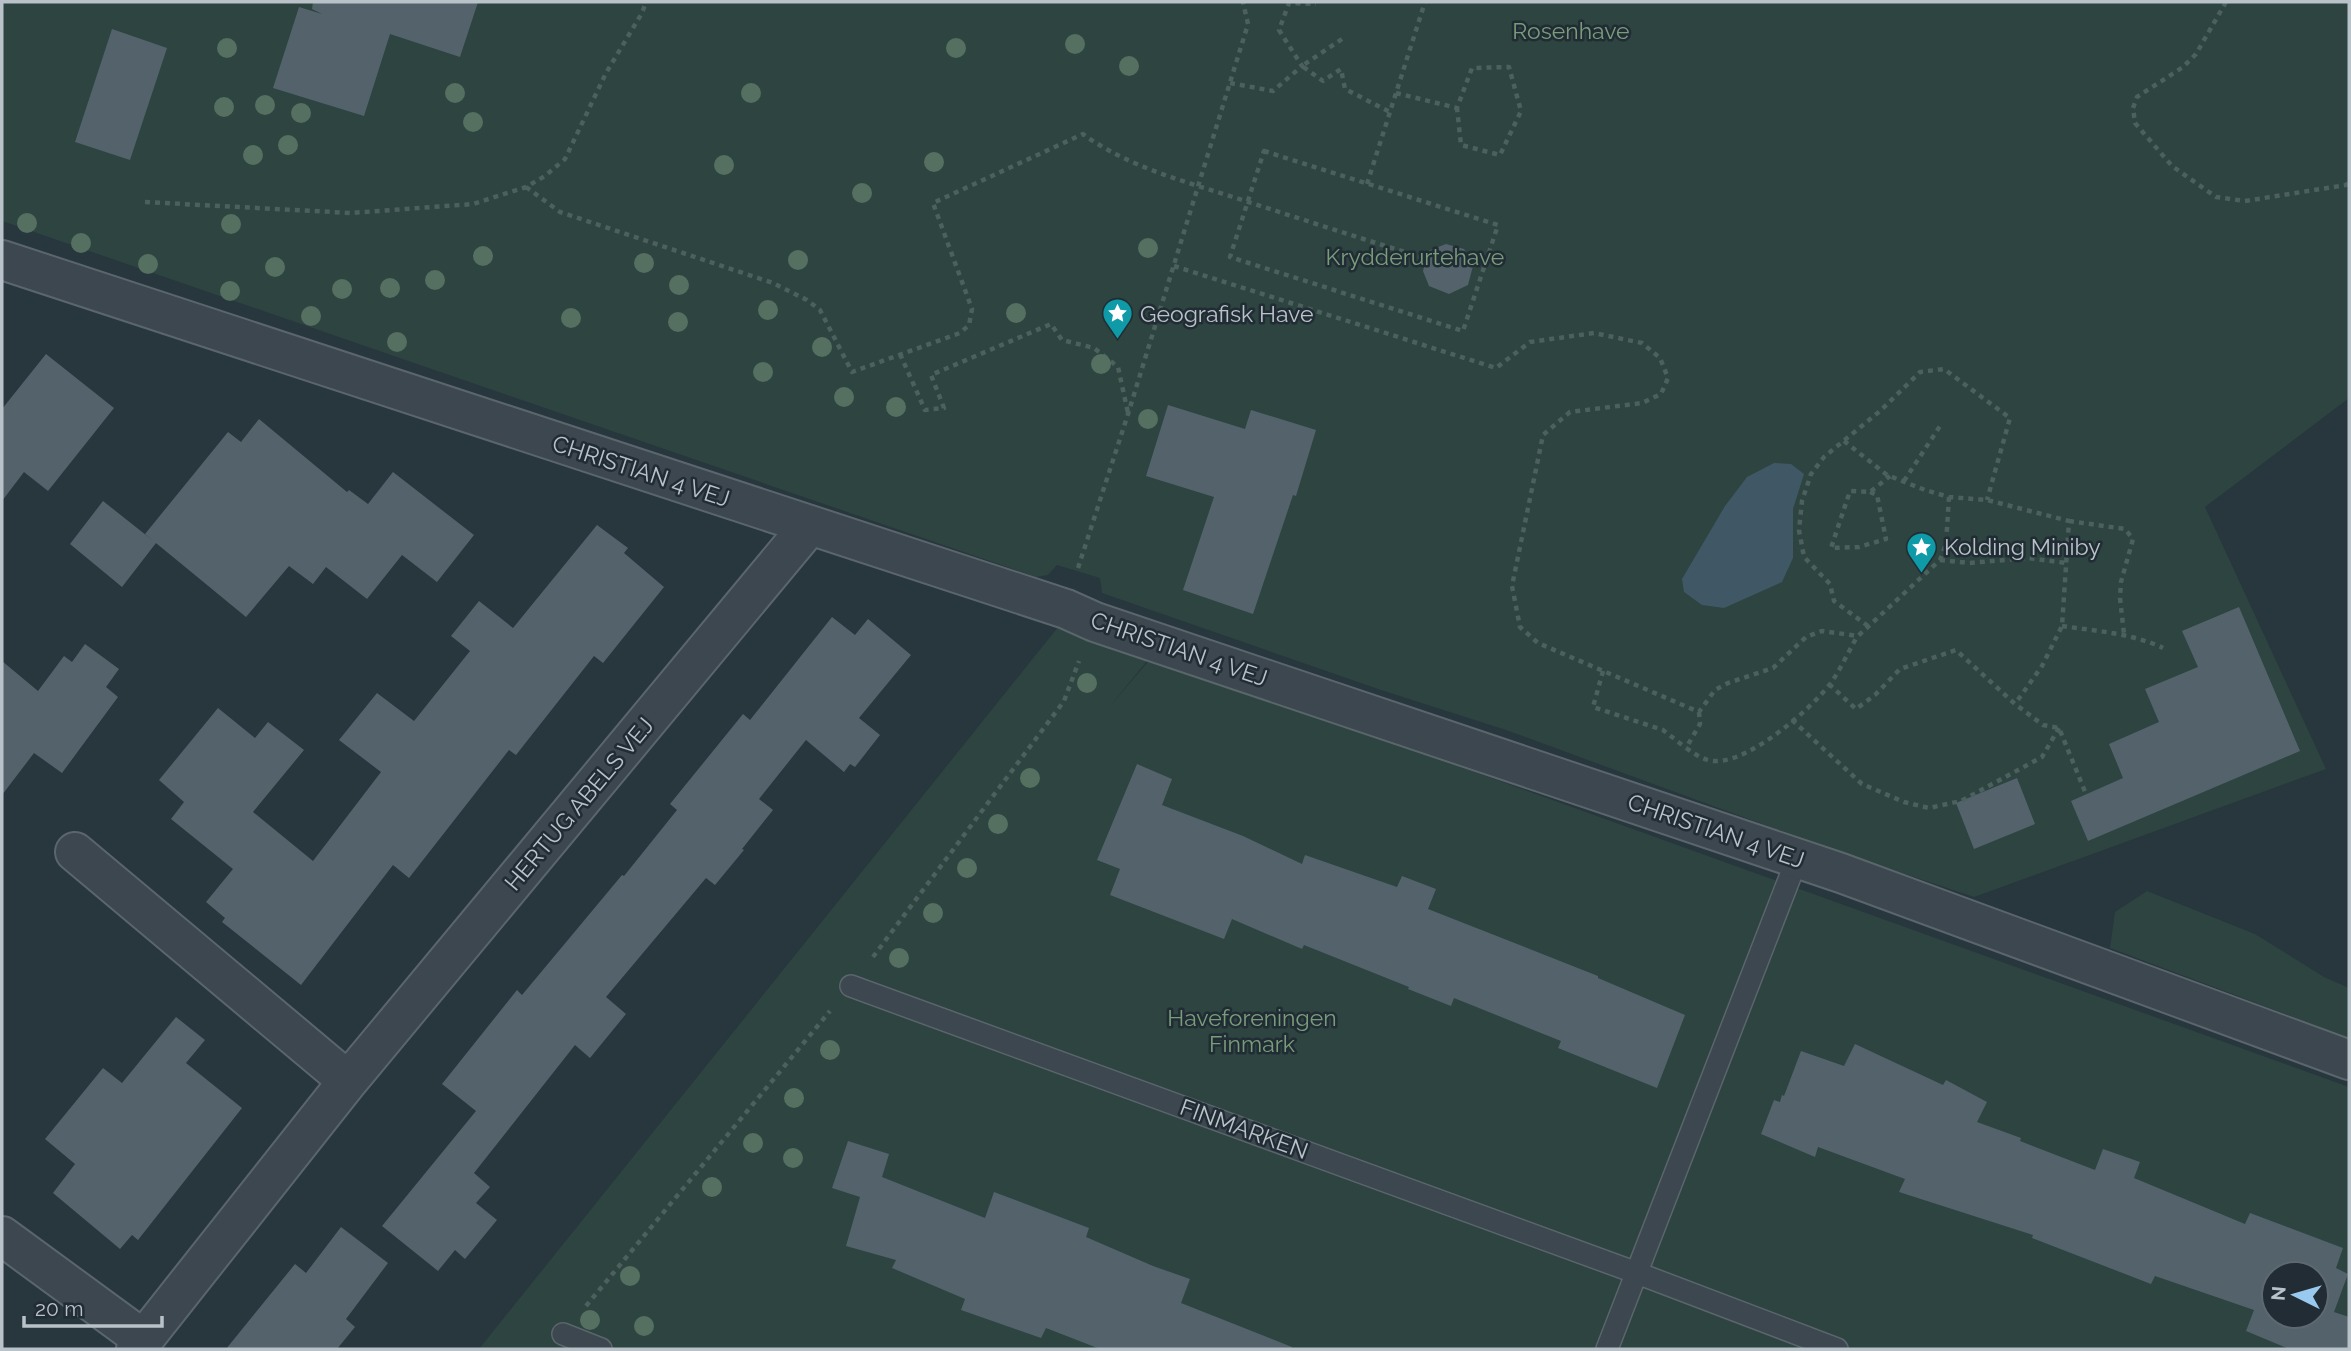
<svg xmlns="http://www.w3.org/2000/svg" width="2351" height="1351" font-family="Raleway,sans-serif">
  <rect width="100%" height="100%" fill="#28363e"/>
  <path fill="#2d4440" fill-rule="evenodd" d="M2 2H2349V398L2205 507 2326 769 1974 897 1836 851 1506 730 1381 690 1102 593 1100 578 1057 565 1048 575 1036 577 2 221Z
    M1059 626 1152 655 1110 706 1153 656 2349 1087V1349H479ZM2274 1274H2316V1316H2274Z
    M2147 891 2255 934 2324 977 2349 988V1038L2110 948 2115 912Z"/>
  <path fill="#405766" d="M1774 463 1791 464 1804 474 1793 509V558L1782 582 1724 608 1702 605 1684 592 1682 579 1725 506 1747 477Z"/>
  <path fill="#54636b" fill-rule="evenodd" d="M313 2H478L460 57 390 34 364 116 273 88 299 7 322 14 312 9Z
    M112 29 167 48 130 160 75 142Z
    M1446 244 1464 249 1473 266 1468 285 1449 294 1429 286 1423 271 1428 251Z
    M46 354 114 408 48 491 24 472 2 501V409Z
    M1168 405 1245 429 1251 410 1316 430 1296 496 1293 495 1253 614 1183 590 1214 497 1146 476Z
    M259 419 347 492 349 490 368 504 393 472 474 535 437 582 402 555 367 599 326 567 313 584 289 566 246 617 145 534 228 432 241 442Z
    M103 501 156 543 122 587 70 544Z
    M597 525 628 548 624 553 664 587 603 663 594 656 516 755 509 750 409 878 393 865 301 985 222 922 225 918 206 902 233 869 171 819 184 802 159 780 218 708 255 738 268 722 304 750 253 812 313 861 381 772 339 740 377 693 414 721 470 651 451 636 479 601 513 628Z
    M2239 607 2300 751 2088 841 2071 801 2123 778 2109 744 2159 722 2145 689 2198 667 2182 631Z
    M832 617 855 635 868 619 911 655 859 718 880 735 855 767 850 764 844 772 806 740 759 799 773 810 742 849 744 850 715 885 706 878 606 997 626 1014 590 1058 575 1045 474 1173 490 1187 476 1203 497 1220 465 1259 455 1250 438 1271 382 1226 476 1111 442 1084 517 990 522 995 622 875 624 876 677 810 670 804 743 714 750 720Z
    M85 644 119 669 106 687 118 697 62 773 34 753 2 795V661L38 691 64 656 72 662Z
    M1137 764 1172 779 1162 805 1243 836 1302 864 1305 855 1397 887 1402 876 1436 889 1428 909 1598 976V978L1685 1015 1657 1088 1558 1048 1561 1041 1454 998 1451 1006 1408 989 1409 987 1304 945 1302 949 1232 919 1224 939 1110 895 1120 869 1097 860Z
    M2017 778 2035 824 1974 849 1956 803Z
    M176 1017 205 1040 186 1063 242 1108 138 1240 132 1235 120 1249 53 1193 75 1164 45 1139 103 1068 122 1083Z
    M1855 1044 1943 1085 1946 1080 1987 1102 1977 1122 2021 1138 2020 1141 2095 1170 2103 1149 2140 1162 2134 1178 2245 1224 2250 1213 2343 1248 2336 1268 2348 1274 2334 1312 2349 1317V1349H2289L2246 1331 2254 1310 2155 1276 2151 1284 2032 1238 2033 1235 1899 1192 1905 1179 1818 1147 1815 1157 1761 1134 1774 1100 1780 1102 1782 1095 1784 1096 1801 1051 1844 1066ZM2274 1274H2316V1316H2274Z
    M848 1141 889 1154 882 1177 985 1218 994 1192 1089 1228 1086 1237 1153 1266 1190 1279 1181 1303 1292 1347V1349H1100L1046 1328 1041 1338 961 1310 965 1299 892 1268 896 1260 846 1246 860 1197 832 1188Z
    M341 1227 388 1263 346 1319 355 1327 337 1349H226L295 1264 306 1273Z"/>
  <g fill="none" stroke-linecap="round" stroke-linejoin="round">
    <defs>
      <path id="service" d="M851 986 1637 1273 1837 1349
        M563 1334 601 1349
        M1607 1349 1797 859"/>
      <path id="minor" d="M2 260 1066 609 1095 622 1841 873 2349 1060
        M75 852 348 1081
        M2 1236 144 1340
        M136 1349 348 1081 809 526"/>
    </defs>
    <use href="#service" stroke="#5a656c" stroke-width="24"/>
    <use href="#minor" stroke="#5a656c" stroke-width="42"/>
    <path stroke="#4c605e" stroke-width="4.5" stroke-dasharray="5 5" stroke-linecap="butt" d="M2226 2 2196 54 2183 67 2137 97 2133 108 2135 123 2172 166 2216 197 2245 201 2346 185 2349 182
      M1342 39 1302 66 1323 81 1341 69 1345 89 1390 112
      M1230 83 1273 91 1302 66 1279 30 1289 3 1316 4
      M1396 93 1457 108 1472 68 1509 67 1521 111 1500 155 1461 145 1457 108
      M1264 151 1498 225 1463 331 1230 257Z
      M1367 184 1425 2
      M526 187 560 212 773 283 807 300 820 310 852 372 960 333 969 325 972 309 933 203 1083 134C1128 167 1184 181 1236 198 1298 218 1359 238 1421 257
      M145 202 351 213 473 204 526 187 545 176 565 159 606 73 642 13 646 2
      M1174 266 1496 368 1530 342 1594 333 1642 343 1660 358 1668 378 1661 394 1642 403 1570 412 1543 435 1512 586 1520 627 1538 643 1699 712 1715 690 1728 683 1773 668 1806 637 1822 631 1858 636 1940 560 1946 544 1949 497
      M900 354 925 410 944 408 931 375 1051 324 1062 340 1094 348 1118 367 1128 413
      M1844 441 1887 475 1925 490 1949 497 1987 500 2069 521 2062 626 2042 666 2015 704
      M1904 481 1942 423
      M1870 492 1877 495 1886 539 1859 547 1831 548 1850 491 1870 492 1890 476
      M2069 521 2125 529 2133 539 2121 582 2120 598 2124 634
      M1940 560 1969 563 2028 558 2066 563
      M1078 568 1128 414 1248 24 1243 2
      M1868 626 1834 601 1830 584 1804 557 1799 530 1802 501 1811 474 1824 457 1880 411 1920 372 1944 369 2010 418 1987 500
      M2062 626C2096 631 2131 633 2163 648
      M1603 671 1593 707 1663 730 1686 748
      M1829 684 1856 709 1875 695 1900 669 1956 650 2015 704 2043 725 2059 728 2086 794
      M1699 712 1700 724 1686 748C1695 754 1704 761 1715 761 1749 763 1811 709 1830 684 1841 669 1848 652 1857 637
      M1792 720 1862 784 1904 802 1929 808 1961 801 2042 757 2059 728
      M873 957 1064 701 1079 661
      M586 1306 830 1011"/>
    <use href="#service" stroke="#3c474f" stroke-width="21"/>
    <use href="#minor" stroke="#3c474f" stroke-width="38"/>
  </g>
  <g fill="#556f60">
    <circle cx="1075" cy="44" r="10"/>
    <circle cx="227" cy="48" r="10"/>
    <circle cx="956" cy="48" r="10"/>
    <circle cx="1129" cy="66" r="10"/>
    <circle cx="455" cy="93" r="10"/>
    <circle cx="751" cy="93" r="10"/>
    <circle cx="265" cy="105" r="10"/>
    <circle cx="224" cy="107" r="10"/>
    <circle cx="301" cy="113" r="10"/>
    <circle cx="473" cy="122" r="10"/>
    <circle cx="288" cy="145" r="10"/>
    <circle cx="253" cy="155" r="10"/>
    <circle cx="934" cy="162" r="10"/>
    <circle cx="724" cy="165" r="10"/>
    <circle cx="862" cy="193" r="10"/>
    <circle cx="27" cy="223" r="10"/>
    <circle cx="231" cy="224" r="10"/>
    <circle cx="81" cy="243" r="10"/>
    <circle cx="1148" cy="248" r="10"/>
    <circle cx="483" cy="256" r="10"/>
    <circle cx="798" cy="260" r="10"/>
    <circle cx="644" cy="263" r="10"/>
    <circle cx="148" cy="264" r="10"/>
    <circle cx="275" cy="267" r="10"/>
    <circle cx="435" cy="280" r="10"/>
    <circle cx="679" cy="285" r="10"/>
    <circle cx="390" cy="288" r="10"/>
    <circle cx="342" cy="289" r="10"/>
    <circle cx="230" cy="291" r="10"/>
    <circle cx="768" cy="310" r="10"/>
    <circle cx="1016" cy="313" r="10"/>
    <circle cx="311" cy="316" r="10"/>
    <circle cx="571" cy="318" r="10"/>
    <circle cx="678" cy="322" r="10"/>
    <circle cx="397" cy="342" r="10"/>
    <circle cx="822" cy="347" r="10"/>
    <circle cx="1101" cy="364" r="10"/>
    <circle cx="763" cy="372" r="10"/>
    <circle cx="844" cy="397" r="10"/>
    <circle cx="896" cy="407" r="10"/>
    <circle cx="1148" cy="419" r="10"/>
    <circle cx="1087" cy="683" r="10"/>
    <circle cx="1030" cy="778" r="10"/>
    <circle cx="998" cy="824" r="10"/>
    <circle cx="967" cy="868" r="10"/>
    <circle cx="933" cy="913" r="10"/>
    <circle cx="899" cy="958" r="10"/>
    <circle cx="830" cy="1050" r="10"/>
    <circle cx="794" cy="1098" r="10"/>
    <circle cx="753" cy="1143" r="10"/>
    <circle cx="793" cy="1158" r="10"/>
    <circle cx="712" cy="1187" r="10"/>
    <circle cx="630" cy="1276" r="10"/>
    <circle cx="590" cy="1320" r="10"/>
    <circle cx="644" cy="1326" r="10"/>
  </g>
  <defs>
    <symbol id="sight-pin" viewBox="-11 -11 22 30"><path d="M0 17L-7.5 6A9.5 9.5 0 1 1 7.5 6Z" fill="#0f9aa8" stroke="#212c34"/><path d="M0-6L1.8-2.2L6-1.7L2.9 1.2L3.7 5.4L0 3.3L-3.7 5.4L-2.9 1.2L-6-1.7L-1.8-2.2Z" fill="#fff"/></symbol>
  </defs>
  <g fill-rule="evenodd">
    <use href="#sight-pin" x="1100" y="296" width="35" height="47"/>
    <use href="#sight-pin" x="1904" y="530" width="35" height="47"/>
  </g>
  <g text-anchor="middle" stroke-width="5" stroke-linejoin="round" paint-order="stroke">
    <g font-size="23" fill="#799d7b" stroke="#212c34">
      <text x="1571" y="39">Rosenhave</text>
      <text x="1415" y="265">Krydderurtehave</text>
      <text x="1252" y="1026">Haveforeningen<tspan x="1252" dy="26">Finmark</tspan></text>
    </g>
    <g font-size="23" fill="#b9c2c9" stroke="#212c34" text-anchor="start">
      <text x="1140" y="322">Geografisk Have</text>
      <text x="1944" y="555">Kolding Miniby</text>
    </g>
    <g font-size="23" fill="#b9c2c9" stroke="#212c34">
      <text transform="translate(641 471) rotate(18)" y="8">CHRISTIAN 4 VEJ</text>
      <text transform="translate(1179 649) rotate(19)" y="8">CHRISTIAN 4 VEJ</text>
      <text transform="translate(579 804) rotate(-50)" y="8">HERTUG ABELS VEJ</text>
      <text transform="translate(1716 831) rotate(19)" y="8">CHRISTIAN 4 VEJ</text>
      <text transform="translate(1244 1129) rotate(20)" y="8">FINMARKEN</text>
    </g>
  </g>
  <rect width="2351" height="1351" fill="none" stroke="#b9c2c9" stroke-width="7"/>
  <g transform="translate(2295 1295) rotate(275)"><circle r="33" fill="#212c34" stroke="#5e6870" stroke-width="2"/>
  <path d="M0-5L12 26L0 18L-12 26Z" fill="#99c9ee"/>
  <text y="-10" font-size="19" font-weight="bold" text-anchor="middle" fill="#b9c2c9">N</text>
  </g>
  <path d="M24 1316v10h138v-10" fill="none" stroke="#b9c2c9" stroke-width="3.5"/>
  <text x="35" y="1316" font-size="21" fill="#b9c2c9" stroke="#212c34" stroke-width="5" paint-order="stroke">20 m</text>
</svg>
